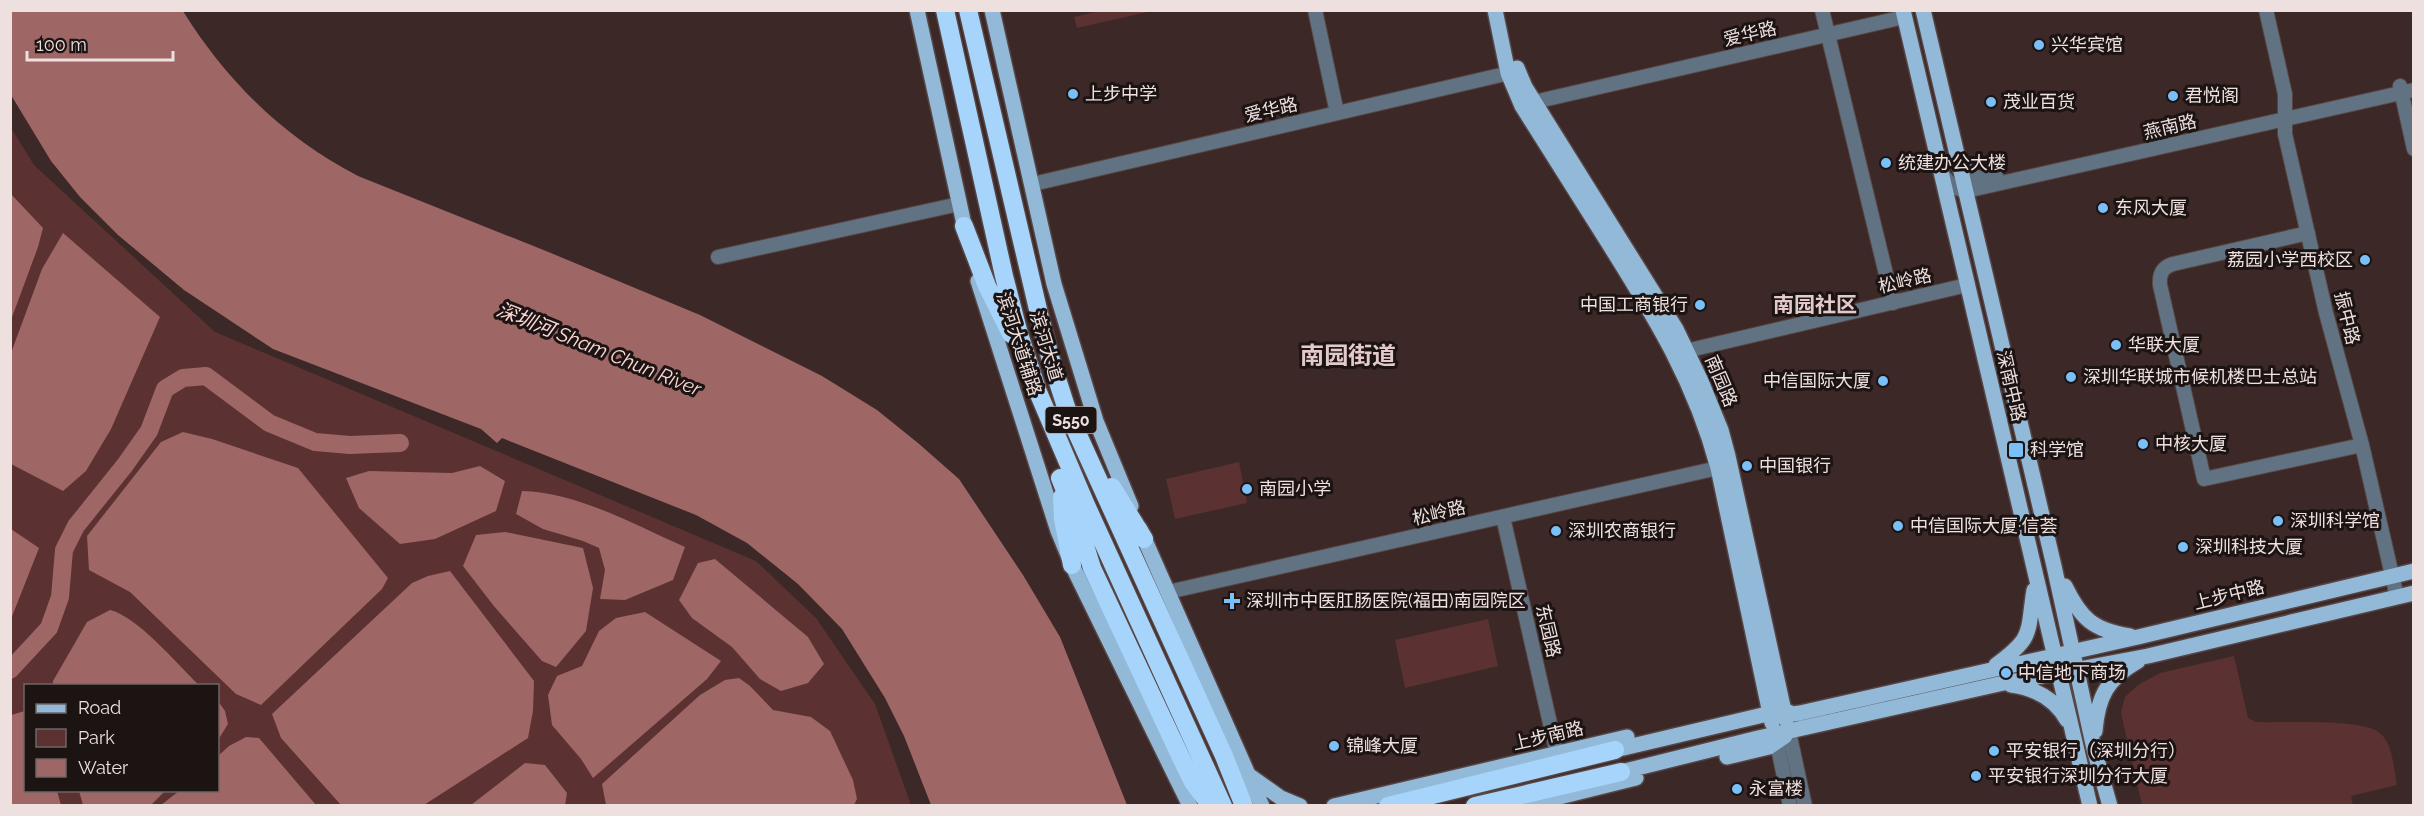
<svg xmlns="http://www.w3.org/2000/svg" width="2424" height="816" font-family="Raleway,'Noto Sans SC',sans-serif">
  <rect width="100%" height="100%" fill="#3b2827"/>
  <path fill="#5b3231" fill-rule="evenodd" d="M1103 10H1152V11L1077 28 1074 17Z
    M10 126 34 165 215 332 756 561 816 618 875 704 911 805H11ZM26 686H218V790H26Z
    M1239 462 1247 503 1175 519 1166 479Z
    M1488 619 1498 666 1405 688 1395 640Z
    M2234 656 2248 718 2256 722C2281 723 2364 718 2380 733 2393 744 2394 770 2397 785L2351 796 2353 805H2142L2121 713 2125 697 2138 685 2160 673Z"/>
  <path fill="#9e6665" d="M11 10 183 11C227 82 284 137 358 176L546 251 700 315 822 376 877 410 918 443 959 479 1023 575 1060 637 1127 805H931L904 736 885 698 842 629 798 584 747 543 696 515 502 438 497 443 481 429 273 349 184 290 118 235 80 197 51 161 11 95Z
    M11 194 43 228 38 247 11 320Z
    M63 233 160 317 111 429 86 471 63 491 11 464V353L42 269Z
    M183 432 212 439 298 468 388 578 382 589 261 705 236 694 130 592 89 570 87 536 161 442Z
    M480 466 505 481 496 511 435 539 400 544 359 508 346 478 369 471 452 473Z
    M522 491C577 492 635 525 685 547L673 580 625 600 600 599 605 570 599 548 583 541 543 529 516 514Z
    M11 529 39 548 11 619Z
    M505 532 583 548 593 588 586 631 556 667 542 661 493 605 463 566 476 535Z
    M715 559 808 637 824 664 808 683 781 691 760 679 732 647 692 618 679 600 698 563Z
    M450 571 534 681 533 711 528 738 424 805H341L281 738 272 714 412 583 428 576Z
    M110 610C137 616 178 665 199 685H53V681L87 622Z
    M645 612 721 661 707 679 593 778 581 759 552 725 548 695 557 676 582 666 599 631 616 618Z
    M739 678 750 686 773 710 811 717 830 731 853 780 857 799 854 805H606L602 784 700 695 725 680Z
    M218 701 225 711 228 724 218 740Z
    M25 711 26 790 57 791 61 805H11V715Z
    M246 737 259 738 316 805H161L179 791 218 790V756L229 746Z
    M525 763 545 765 567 793 565 805H471Z
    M79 791V790L165 791 150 806 83 805Z"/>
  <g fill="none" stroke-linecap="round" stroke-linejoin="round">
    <path stroke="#9e6665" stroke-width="18" d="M10 670 49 628 60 597 64 550 76 526 125 465 149 431 165 389 183 378 206 376 269 423 315 442 350 445 400 443"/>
    <defs>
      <path id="minor" d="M1315 10 1337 113
        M1822 10 1893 303
        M2266 10 2285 94V134L2326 313 2362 445 2397 597
        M2400 86 2414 149
        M1534 102 1904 17
        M1960 159C1969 177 1976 181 1996 176
        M1941 173 1953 187 1966 191 2414 90
        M1033 184 1518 71
        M2308 233 2173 264C2163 267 2159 273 2160 285L2204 479 2362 445
        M718 257 959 204
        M1677 353 1967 285
        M1503 517 1557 754
        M1168 592 1718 468
        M1789 732 1805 806
        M1777 743 1790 806"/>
      <path id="major" d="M917 10 967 238
        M992 10 1054 284 1096 421 1131 506
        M1495 10 1508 73 1522 106C1551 152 1580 198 1609 244 1656 319 1695 382 1718 468L1772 723
        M1903 10 2090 806
        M1923 10 2054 566 2094 749 2110 806
        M1517 68 1525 87 1676 329 1701 381 1721 430 1728 456 1786 720
        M978 281 1058 531 1072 565 1190 806
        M1140 529 1262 806
        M2065 586C2081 619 2093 630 2130 636
        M1996 665C2034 637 2027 634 2034 590
        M2011 685C2034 688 2055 699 2067 720
        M2095 731C2098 696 2107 679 2138 661
        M1615 750 1784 710 1793 714 1800 713 2138 637 2414 571
        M1727 757 1769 747 1785 736
        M1621 772 1758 738 1999 684 2148 656 2414 593
        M1250 776 1281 798 1300 806
        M1334 806 1627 737
        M1523 806 1636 778"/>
      <path id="highway" d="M945 10 1004 276 1019 334 1038 392 1086 505 1223 806
        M968 10 1040 318 1050 357 1068 413 1224 756 1244 806
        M964 226 987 286 1011 334
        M1060 478 1078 523 1092 568 1185 766 1193 782 1211 806
        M1112 487 1144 539
        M1062 497 1063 519 1072 565
        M1388 806 1615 750
        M1475 806 1621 772"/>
    </defs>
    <use href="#minor" stroke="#574544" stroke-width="16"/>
    <use href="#major" stroke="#574544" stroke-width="18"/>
    <use href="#highway" stroke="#574544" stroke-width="21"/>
    <use href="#minor" stroke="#617383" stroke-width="14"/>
    <use href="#major" stroke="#93b9d9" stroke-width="15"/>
    <use href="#highway" stroke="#a7d4fb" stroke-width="18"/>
  </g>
  <g fill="#7abff8" stroke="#1c1313" stroke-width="2">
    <circle cx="2039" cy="45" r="6"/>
    <circle cx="1073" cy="94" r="6"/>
    <circle cx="2173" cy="96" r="6"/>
    <circle cx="1991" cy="102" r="6"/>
    <circle cx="1886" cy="163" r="6"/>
    <circle cx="2103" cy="208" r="6"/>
    <circle cx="2365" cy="260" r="6"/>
    <circle cx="1700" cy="305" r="6"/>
    <circle cx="2116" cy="345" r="6"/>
    <circle cx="2071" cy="377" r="6"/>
    <circle cx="1883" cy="381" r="6"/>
    <circle cx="2143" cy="444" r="6"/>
    <rect x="2008" y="442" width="16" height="16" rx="3"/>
    <circle cx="1747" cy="466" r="6"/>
    <circle cx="1247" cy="489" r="6"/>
    <circle cx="2278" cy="521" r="6"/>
    <circle cx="1898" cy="526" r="6"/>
    <circle cx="1556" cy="531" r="6"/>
    <circle cx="2183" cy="547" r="6"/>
    <path d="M1229 592h6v6h6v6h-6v6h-6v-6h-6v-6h6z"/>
    <circle cx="2006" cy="673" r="6"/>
    <circle cx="1334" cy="746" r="6"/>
    <circle cx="1994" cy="751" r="6"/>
    <circle cx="1976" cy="776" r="6"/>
    <circle cx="1737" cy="789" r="6"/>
  </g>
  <g text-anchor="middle" stroke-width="6" stroke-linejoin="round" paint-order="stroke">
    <rect fill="#1c1313" stroke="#aea2a2" stroke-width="1.5" x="1045.5" y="407" width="51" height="26" rx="4.5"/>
    <g font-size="16" font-weight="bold" fill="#ede0df">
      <text x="1071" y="426">S550</text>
    </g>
    <g font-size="18" fill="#ede0df" stroke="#1c1313">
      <text transform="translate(1750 34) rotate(-13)" y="6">爱华路</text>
      <text transform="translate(1271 110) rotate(-13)" y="6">爱华路</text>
      <text transform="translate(2170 127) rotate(-13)" y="6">燕南路</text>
      <text transform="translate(1905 281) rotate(-13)" y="6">松岭路</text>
      <text transform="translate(2347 318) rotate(76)" y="6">振中路</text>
      <text transform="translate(1019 344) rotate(72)" y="6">滨河大道辅路</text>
      <text transform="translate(1046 346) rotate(73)" y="6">滨河大道</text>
      <text transform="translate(1721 381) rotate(67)" y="6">南园路</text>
      <text transform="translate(2011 386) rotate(77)" y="6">深南中路</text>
      <text transform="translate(1439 513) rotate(-13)" y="6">松岭路</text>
      <text transform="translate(2229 595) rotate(-14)" y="6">上步中路</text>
      <text transform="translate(1548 631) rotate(77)" y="6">东园路</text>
      <text transform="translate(1548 736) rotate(-13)" y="6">上步南路</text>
    </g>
    <g font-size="18" fill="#ede0df" stroke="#1c1313" text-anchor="start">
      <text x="2051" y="51">兴华宾馆</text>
      <text x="1085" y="100">上步中学</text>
      <text x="2185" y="102">君悦阁</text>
      <text x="2003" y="108">茂业百货</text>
      <text x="1898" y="169">统建办公大楼</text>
      <text x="2115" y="214">东风大厦</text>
      <text x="2353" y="266" text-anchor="end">荔园小学西校区</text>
      <text x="1688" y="311" text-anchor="end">中国工商银行</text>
      <text x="2128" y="351">华联大厦</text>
      <text x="2083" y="383">深圳华联城市候机楼巴士总站</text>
      <text x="1871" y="387" text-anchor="end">中信国际大厦</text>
      <text x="2155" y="450">中核大厦</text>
      <text x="2030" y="456">科学馆</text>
      <text x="1759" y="472">中国银行</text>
      <text x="1259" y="495">南园小学</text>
      <text x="2290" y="527">深圳科学馆</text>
      <text x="1910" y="532">中信国际大厦·信荟</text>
      <text x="1568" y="537">深圳农商银行</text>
      <text x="2195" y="553">深圳科技大厦</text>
      <text x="1246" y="607">深圳市中医肛肠医院(福田)南园院区</text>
      <text x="2018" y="679">中信地下商场</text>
      <text x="1346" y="752">锦峰大厦</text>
      <text x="2006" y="757">平安银行（深圳分行）</text>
      <text x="1988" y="782">平安银行深圳分行大厦</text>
      <text x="1749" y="795">永富楼</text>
    </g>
    <g font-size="20" font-style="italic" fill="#fbd7d5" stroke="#1c1313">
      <text transform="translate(599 349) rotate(22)" y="7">深圳河 Sham Chun River</text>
    </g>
    <g font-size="21" font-weight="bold" fill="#e3cac8" stroke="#1c1313">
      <text x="1815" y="312">南园社区</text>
    </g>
    <g font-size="24" font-weight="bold" fill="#e3cac8" stroke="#1c1313">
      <text x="1348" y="364">南园街道</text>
    </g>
  </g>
  <rect width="2424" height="816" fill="none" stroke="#ede0df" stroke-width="24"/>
  <rect x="24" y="684" width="195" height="108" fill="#1c1313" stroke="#706565" stroke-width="1.5"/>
  <rect x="36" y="704" width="30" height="9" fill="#93b9d9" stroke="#706565" stroke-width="1.5"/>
  <text x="78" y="714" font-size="18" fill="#ede0df">Road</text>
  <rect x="36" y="729" width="30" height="18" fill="#5b3231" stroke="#706565" stroke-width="1.5"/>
  <text x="78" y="744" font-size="18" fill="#ede0df">Park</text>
  <rect x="36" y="759" width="30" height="18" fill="#9e6665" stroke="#706565" stroke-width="1.5"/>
  <text x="78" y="774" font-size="18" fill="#ede0df">Water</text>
  <path d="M27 51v9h146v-9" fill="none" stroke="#ede0df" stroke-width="3"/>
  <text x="36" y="51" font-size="18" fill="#ede0df" stroke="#1c1313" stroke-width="4.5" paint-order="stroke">100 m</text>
</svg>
